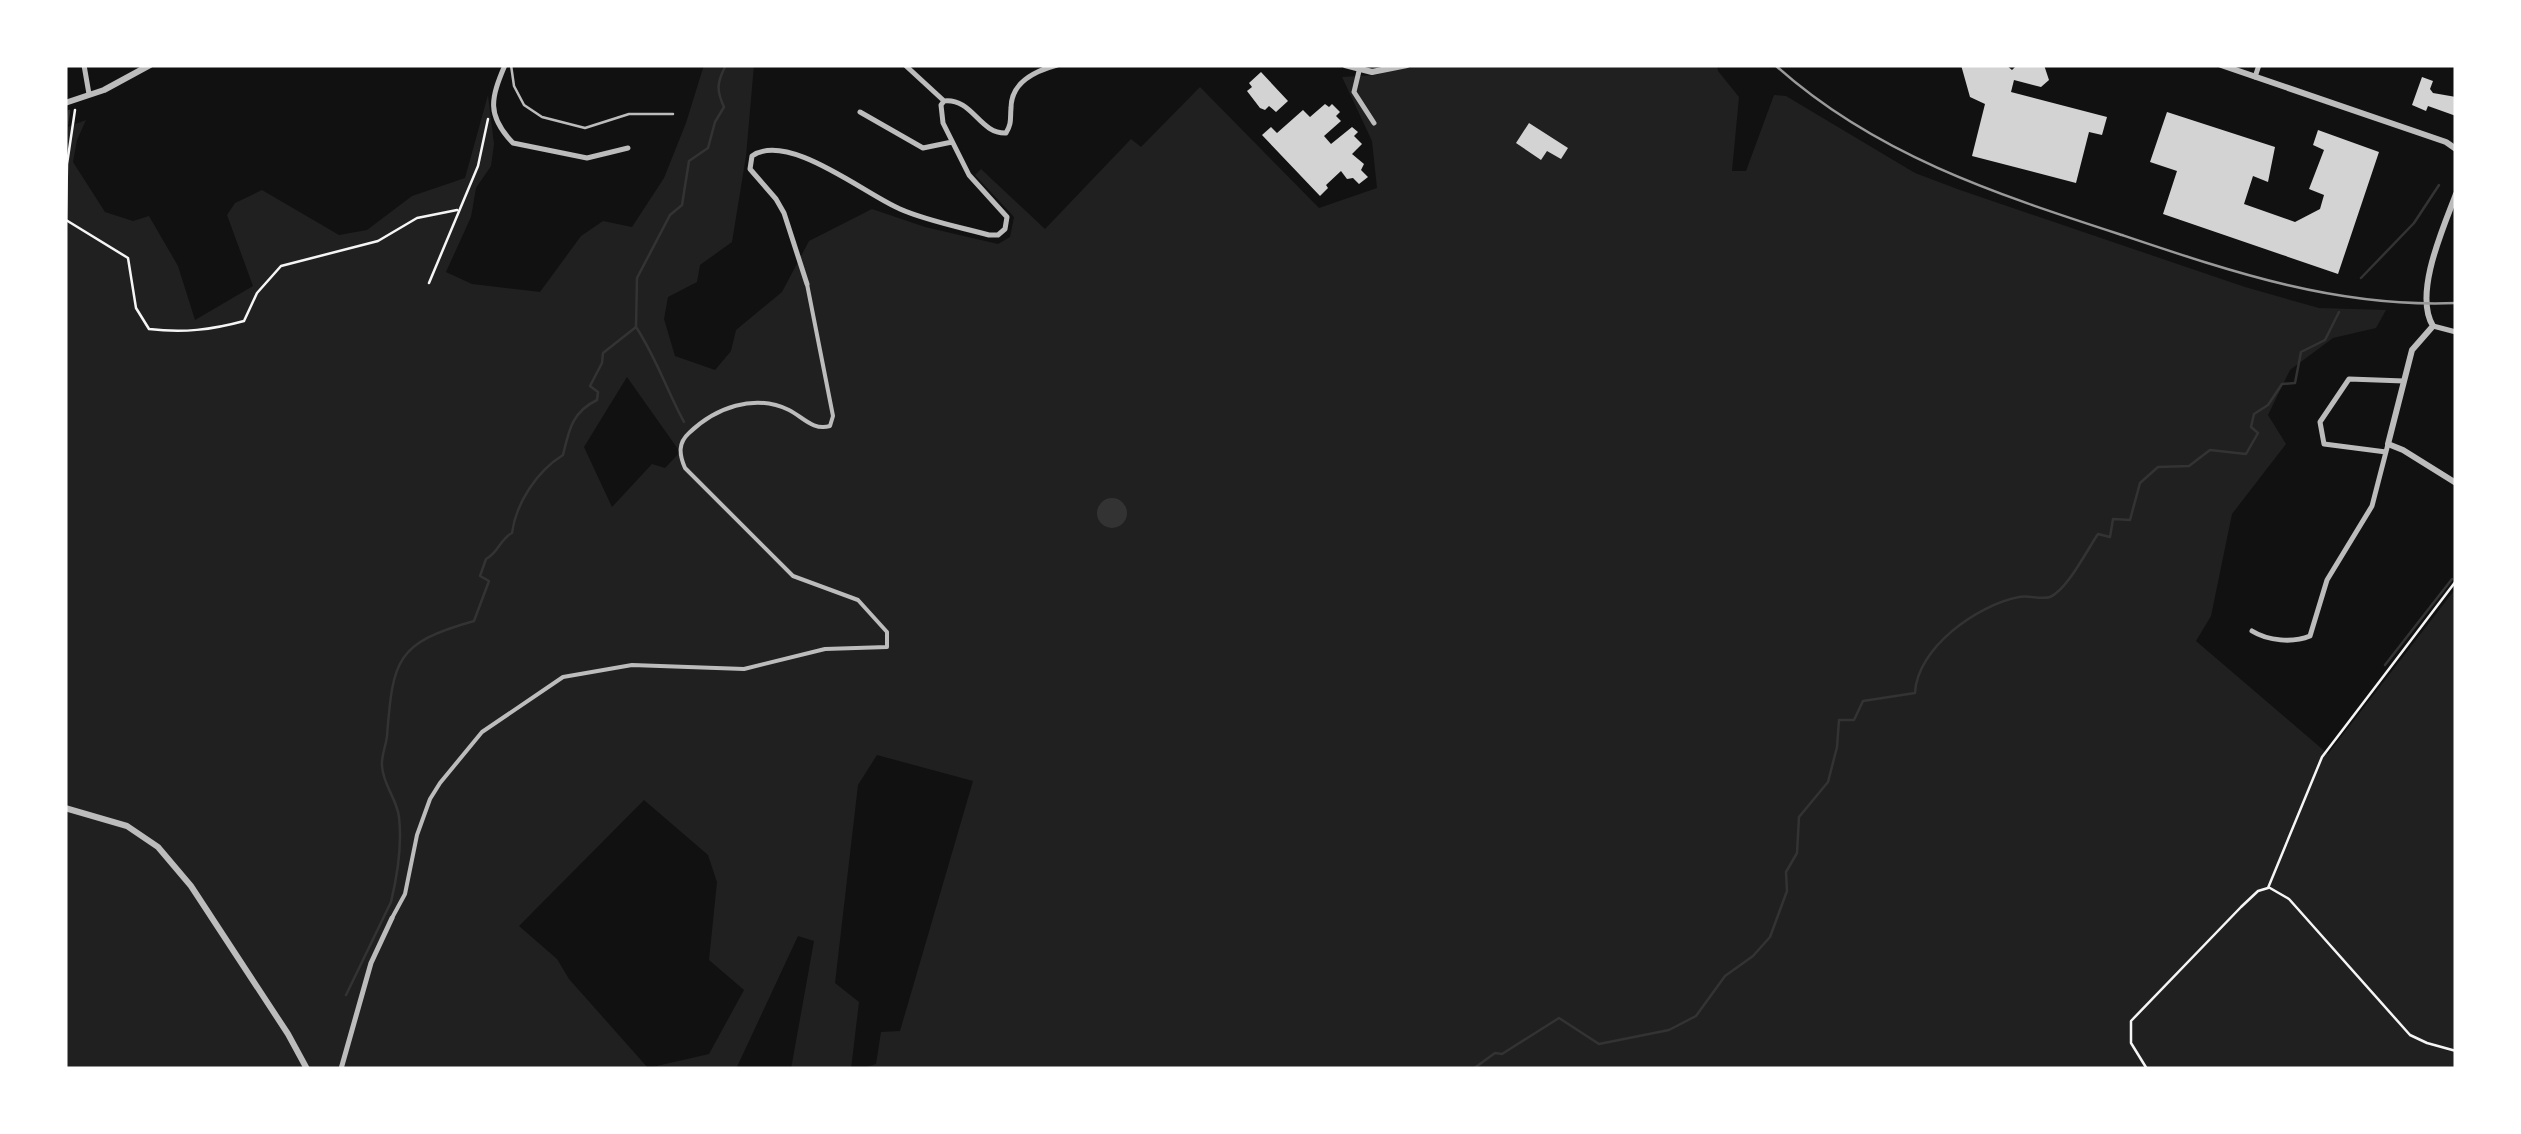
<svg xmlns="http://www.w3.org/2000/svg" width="2521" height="1134" font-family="'Fira Sans Condensed',sans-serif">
  <rect width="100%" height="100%" fill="#111"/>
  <path fill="#202020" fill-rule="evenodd" d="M704 65H754L746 156 732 242 700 265 697 282 668 297 664 319 675 356 715 370 731 351 736 330 782 292 809 241 872 209 925 227 998 244 1010 237 1014 217 975 175 981 169 1045 229 1131 139 1141 147 1200 87 1319 208 1377 188 1372 141 1342 77 1376 75 1410 65H1717L1718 71 1739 97 1732 171H1746L1774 95 1786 96 1915 173 1960 190 2245 287 2319 308 2386 310 2376 328 2333 338 2290 370 2268 415 2286 444 2232 514 2211 616 2196 641 2328 754 2456 588V1069H860L876 1064 881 1032 900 1031 973 781 877 755 858 785 835 983 859 1002 851 1069H791L814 941 798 936 736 1069H65V128L86 120 77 140 73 162 105 212 133 221 149 216 178 266 195 320 253 286 227 215 235 203 262 190 339 235 367 230 412 196 465 178 488 95 494 144 491 166 476 188 471 217 446 272 472 284 540 292 581 236 603 221 632 227 664 178 686 123ZM627 377 680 452 665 468 652 464 612 507 584 447ZM644 800 708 855 717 882 709 960 744 990 709 1054 648 1068 569 979 557 959 519 926Z"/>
  <path fill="#333" d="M1097 513a15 15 0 1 1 30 0a15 15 0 1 1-30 0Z"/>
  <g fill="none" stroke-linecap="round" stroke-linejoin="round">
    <path stroke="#333" stroke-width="2.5" d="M65 138 69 111
      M2361 278 2414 223 2439 185
      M636 327C656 357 667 391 684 422
      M2385 665 2452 579
      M346 995 391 902C397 877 402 843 399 817 397 799 383 785 382 766 381 756 386 746 387 736 393 659 396 643 474 621L489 581 480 576 486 559C499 552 500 539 512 533 516 503 537 471 563 455 569 430 572 412 597 400L598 392 590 386 602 363 603 353 636 327 637 278 670 215 682 205 689 161 708 148 715 122 724 107C716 90 717 82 726 65
      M1473 1069 1495 1053 1502 1054 1559 1018 1599 1044 1669 1030 1696 1016 1725 976 1753 956 1770 937 1787 891 1786 872 1797 853 1799 817 1828 782 1837 747 1839 720H1854L1863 701 1915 693C1917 648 1977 605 2019 597 2029 595 2041 600 2050 597 2067 590 2087 550 2098 534L2110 537 2113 519 2130 520 2140 483 2158 467 2189 466 2210 450 2246 454 2258 433 2251 427 2254 414 2268 405 2282 384 2295 383 2301 352 2325 340 2339 312"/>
  </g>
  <path fill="#d3d3d3" d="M1961 65H2006L2012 70 2017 65H2044L2049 80 2041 87 2014 80 2011 92 2107 117 2102 135 2089 132 2076 183 1972 156 1985 104 1970 97Z
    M1261 72 1288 101 1276 112 1269 106 1265 110 1260 108 1247 91 1252 87 1249 83Z
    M2422 77 2433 81 2430 89 2433 93 2456 97V116L2428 106 2426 111 2412 105Z
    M1325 104 1329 107 1332 104 1340 112 1336 116 1341 121 1324 136 1331 144 1352 127 1358 132 1354 136 1362 144 1352 154 1364 164 1361 170 1368 177 1359 184 1353 178 1347 179 1341 171 1326 185 1328 188 1320 196 1262 135 1271 127 1277 133 1303 110 1310 117Z
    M2167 112 2275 147 2268 182 2253 176 2244 204 2295 222 2320 209 2324 195 2309 189 2324 150 2313 145 2318 130 2379 152 2338 274 2163 214 2177 171 2150 162Z
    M1529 123 1568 148 1561 159 1547 151 1541 160 1516 143Z"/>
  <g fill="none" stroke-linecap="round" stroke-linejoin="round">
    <path stroke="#f5f5f5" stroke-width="2.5" d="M75 110 67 164 66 220 128 258 136 308 149 329C183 333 211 330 244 321L257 293 281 266 378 241 417 218 457 210
      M429 283 478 166 488 119
      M2270 888 2289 899 2410 1035 2427 1043 2456 1051
      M2147 1069 2131 1043V1021L2241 907 2258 891 2268 888 2322 757 2456 581"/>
    <path stroke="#bcbcbc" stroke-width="2.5" d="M511 65 514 86 524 105 542 117 585 128 629 114H673"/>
    <path stroke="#bcbcbc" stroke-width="4" d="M392 918 405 894 417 835 430 799 440 783 482 732 563 677 632 665 744 669 825 649 887 647V632L858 600 793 576 685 468C679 454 678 443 689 433 715 408 754 393 789 410 803 417 813 431 830 426L833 416 807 284"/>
    <path stroke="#bcbcbc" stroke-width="5" d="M84 65 89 94
      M505 65C491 98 486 115 513 143L587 158 628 148
      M905 65 943 100
      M1359 71 1354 92 1374 123
      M2255 77 2259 65
      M860 112 923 148 952 142
      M807 284 784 213 776 199 750 169 752 156C788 131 866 195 900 209 927 221 960 227 989 235H998L1005 229 1007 217 969 175 943 123 941 105 944 101C973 98 979 134 1006 133 1012 123 1010 119 1011 108 1011 82 1035 71 1057 65
      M2433 326 2456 332
      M2386 452 2324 444 2320 422 2349 379 2404 381
      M2252 631C2268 641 2293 643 2310 636L2327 580 2372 506 2388 444
      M341 1069 371 963 392 918"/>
    <path stroke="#bcbcbc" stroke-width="6" d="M1345 65 1372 72 1407 65
      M2221 65 2446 142 2456 149
      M65 103 104 90 150 65
      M2456 194C2444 226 2413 294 2433 326L2412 350 2388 444 2403 450 2456 483
      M65 808 127 826 158 847 191 886 288 1034 307 1069"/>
    <path stroke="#9a9a9a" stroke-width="2.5" d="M1775 65C1875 155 1996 194 2122 235 2232 272 2338 308 2456 303"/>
  </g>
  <rect width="2521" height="1134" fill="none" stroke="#ffffff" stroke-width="135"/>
</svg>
